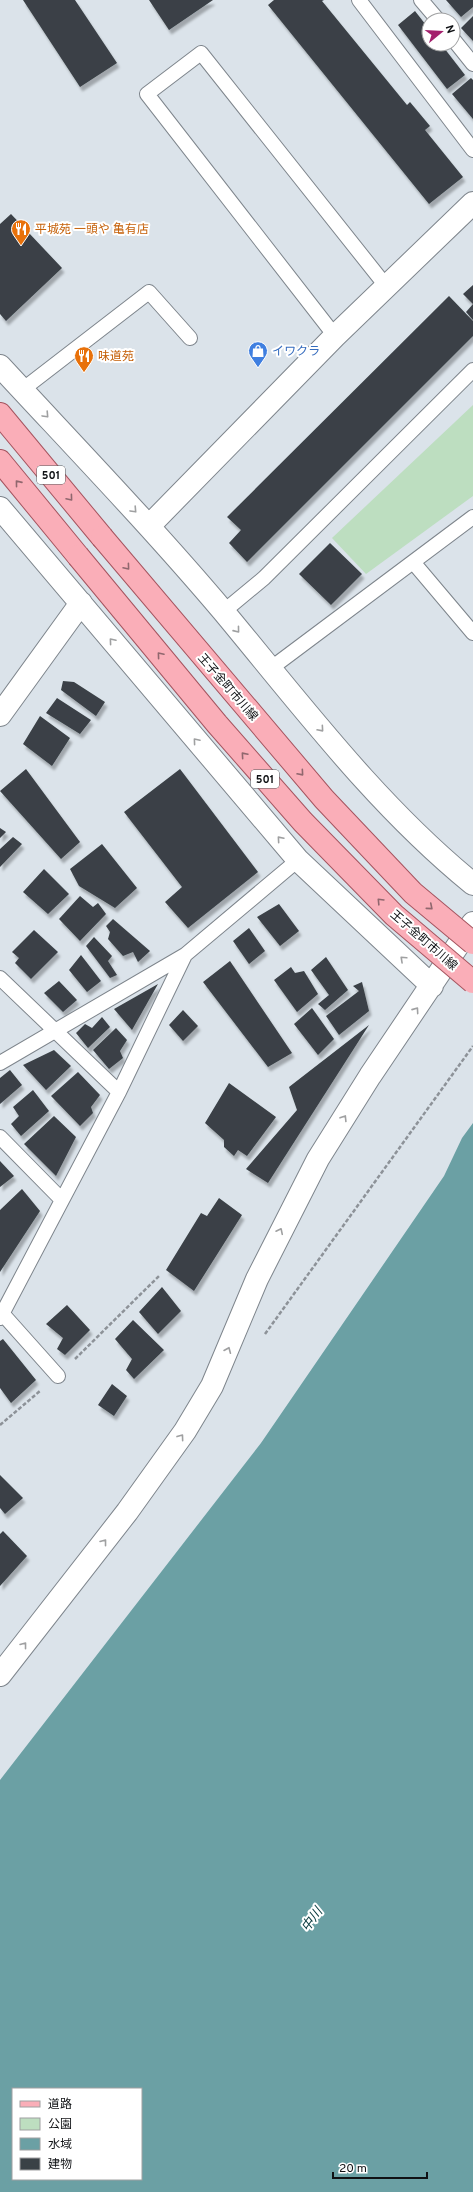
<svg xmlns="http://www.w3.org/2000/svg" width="473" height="2192" font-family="Overpass,'Noto Sans JP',sans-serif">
  <defs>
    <filter id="shadow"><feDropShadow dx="2.5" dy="4.5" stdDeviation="1" flood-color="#0004"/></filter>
  </defs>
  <rect width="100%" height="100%" fill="#dbe3ea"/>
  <path fill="#bddec0" d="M473 405V496L366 574 332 538Z"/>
  <path fill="#6ba0a4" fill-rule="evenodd" d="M473 1123V2192H0V1780L261 1443 444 1176 462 1138ZM13 2089H141V2179H13Z"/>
  <path fill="#3a4146" filter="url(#shadow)" d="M23 0H75L117 63 80 87Z
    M149 0H213L169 30Z
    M274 0H324L322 1 407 105 410 102 430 126 425 130 463 177 429 204 268 5Z
    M446 0H473V7L461 17Z
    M415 11 429 29V44H441L465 75 447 89 398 25Z
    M473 16V41L461 28Z
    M471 78 473 80V119L452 94Z
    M11 214 62 268 6 321 0 314V224Z
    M473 285V304L463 294Z
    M449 296 473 321V336L247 562 229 543 241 530 227 517Z
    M473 304V320L466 312Z
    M330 543 362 574 331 605 299 574Z
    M63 681 74 682 105 702 96 716 61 690Z
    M57 698 91 720 80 734 46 713Z
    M40 716 70 738 52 766 23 744Z
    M26 769 80 842 61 859 0 791Z
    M180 769 258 872 188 928 165 902 182 887 124 812Z
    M0 828 6 832 0 838Z
    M13 837 22 844 0 867V849Z
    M102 844 137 888 115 908 79 886 70 869Z
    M44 869 69 894 48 914 23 892Z
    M80 896 93 907 98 903 106 914 80 941 59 919Z
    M279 904 299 931 280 946 257 917Z
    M113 919 150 951 138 962 133 952 123 956 108 939 110 932 106 926Z
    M249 928 265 951 249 964 233 941Z
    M34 930 58 952 31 979 15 963 19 958 12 952Z
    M94 937 112 956 108 961 117 975 110 978 86 946Z
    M81 955 101 981 87 992 69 970Z
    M326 957 348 990 325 1010 318 1004 329 995 311 970Z
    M230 961 292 1053 268 1067 203 982Z
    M291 967 295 973 304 971 318 994 297 1012 274 980Z
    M59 981 77 1000 63 1012 44 993Z
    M362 982 369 1011 339 1035 326 1016 359 991 353 986Z
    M158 984 132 1030 114 1009Z
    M312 1008 334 1039 318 1055 294 1024Z
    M183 1010 198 1026 183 1041 169 1025Z
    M102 1017 110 1027 88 1048 76 1033 85 1024 92 1028Z
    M369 1025 268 1183 246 1169 297 1110 289 1087Z
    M116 1028 127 1040 120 1051 123 1058 109 1069 93 1050Z
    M54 1050 71 1066 46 1090 23 1065Z
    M10 1070 22 1085 0 1104V1078Z
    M78 1072 100 1095 91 1107 93 1113 80 1126 51 1096Z
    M229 1083 276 1117 247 1156 238 1150 234 1156 224 1147V1140L205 1123Z
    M33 1090 49 1111 21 1136 11 1124 19 1116 13 1107Z
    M54 1116 76 1137 56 1176 24 1144Z
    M0 1161 14 1176 0 1187Z
    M22 1189 40 1211 0 1272V1210Z
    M219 1198 242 1215 194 1291 166 1270 201 1213 207 1216Z
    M162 1287 181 1311 158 1334 139 1312Z
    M67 1305 90 1330 65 1355 57 1349 63 1338 46 1324Z
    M133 1320 164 1350 134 1379 126 1370 132 1359 115 1339Z
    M3 1339 36 1380 11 1403 0 1388V1341Z
    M112 1384 127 1396 114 1416 98 1405Z
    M0 1475 23 1498 5 1514 0 1508Z
    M3 1531 27 1556 0 1586V1534Z"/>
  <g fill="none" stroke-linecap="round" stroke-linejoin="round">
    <defs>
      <path id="lane" d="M359 0 473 150
        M421 0 438 20
        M453 39 473 64
        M335 336 147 94 201 53 386 286
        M22 390 149 292 190 338
        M413 562 473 633
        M223 612 264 578 473 370
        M270 669 473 517
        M0 978 119 1092
        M0 1063 185 955
        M0 1137 62 1200
        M0 1311 58 1376
        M0 1318 119 1092 185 955 298 860"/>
      <path id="street" d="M0 366C75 447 152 527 223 611 302 706 377 806 473 884
        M0 508 298 860 432 986
        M149 526 335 336 473 203
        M0 715 81 603
        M0 1675 127 1512 185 1431 212 1386 257 1279 318 1159 370 1076 473 923"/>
      <path id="primary" d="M0 414 102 537
        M0 461 78 556"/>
    </defs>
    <use href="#lane" stroke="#7e858c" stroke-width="16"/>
    <use href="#street" stroke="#7e858c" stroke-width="24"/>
    <use href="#primary" stroke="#a5545f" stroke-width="24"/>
    <path stroke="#8d9298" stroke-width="2.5" stroke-dasharray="4 2" stroke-linecap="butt" d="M265 1334 473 1046
      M75 1359 160 1275
      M0 1425 40 1391"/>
    <use href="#lane" stroke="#fff" stroke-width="14"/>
    <use href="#street" stroke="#fff" stroke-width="22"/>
    <use href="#primary" stroke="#faaeb8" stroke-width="22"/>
    <defs>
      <path id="primary-bridge" d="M102 537 324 799 413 893 473 943
        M78 556 217 724 303 822 394 915 473 982"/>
    </defs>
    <use href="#primary-bridge" stroke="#a5545f" stroke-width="24" stroke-linecap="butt"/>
    <use href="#primary-bridge" stroke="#faaeb8" stroke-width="22"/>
  </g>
  <defs><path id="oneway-chevron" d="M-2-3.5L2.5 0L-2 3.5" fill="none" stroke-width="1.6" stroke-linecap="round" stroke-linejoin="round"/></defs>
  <g stroke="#9fa0a1">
    <use href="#oneway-chevron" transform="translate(46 415) rotate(47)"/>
    <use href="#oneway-chevron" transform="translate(134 510) rotate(47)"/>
    <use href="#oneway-chevron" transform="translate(237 630) rotate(51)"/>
    <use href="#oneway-chevron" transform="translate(112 641) rotate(-130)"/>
    <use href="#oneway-chevron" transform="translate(321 729) rotate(49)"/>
    <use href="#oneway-chevron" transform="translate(196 741) rotate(-130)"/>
    <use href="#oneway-chevron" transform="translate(280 839) rotate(-131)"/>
    <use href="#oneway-chevron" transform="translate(403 959) rotate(-137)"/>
    <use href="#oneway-chevron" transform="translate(416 1010) rotate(-55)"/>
    <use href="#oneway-chevron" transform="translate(344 1118) rotate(-58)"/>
    <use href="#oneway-chevron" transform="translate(280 1231) rotate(-64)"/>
    <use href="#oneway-chevron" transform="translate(228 1350) rotate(-67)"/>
    <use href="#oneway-chevron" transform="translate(181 1437) rotate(-54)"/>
    <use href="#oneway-chevron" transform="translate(104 1542) rotate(-52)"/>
    <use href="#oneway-chevron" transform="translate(24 1645) rotate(-52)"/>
  </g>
  <g stroke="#90676e">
    <use href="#oneway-chevron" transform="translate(18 483) rotate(-129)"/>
    <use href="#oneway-chevron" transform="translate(70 498) rotate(50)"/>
    <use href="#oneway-chevron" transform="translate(127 567) rotate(50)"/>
    <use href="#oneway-chevron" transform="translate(160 655) rotate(-130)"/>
    <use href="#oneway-chevron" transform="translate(244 755) rotate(-131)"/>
    <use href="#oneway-chevron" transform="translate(301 773) rotate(49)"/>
    <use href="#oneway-chevron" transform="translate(380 901) rotate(-134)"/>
    <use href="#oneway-chevron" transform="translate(430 907) rotate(40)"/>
  </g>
  <defs>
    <symbol id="restaurant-pin" viewBox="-11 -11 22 30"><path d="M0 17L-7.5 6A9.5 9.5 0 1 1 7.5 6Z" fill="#e8710a" stroke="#fff"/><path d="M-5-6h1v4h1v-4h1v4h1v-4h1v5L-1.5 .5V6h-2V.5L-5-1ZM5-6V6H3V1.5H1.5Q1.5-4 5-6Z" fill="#fff"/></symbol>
    <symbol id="shop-pin" viewBox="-11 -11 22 30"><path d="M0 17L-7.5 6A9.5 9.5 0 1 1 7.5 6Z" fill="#3f7fe0" stroke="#fff"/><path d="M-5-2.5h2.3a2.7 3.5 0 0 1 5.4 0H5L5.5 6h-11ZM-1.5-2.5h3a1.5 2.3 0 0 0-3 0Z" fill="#fff"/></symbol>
  </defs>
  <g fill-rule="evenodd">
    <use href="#restaurant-pin" x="10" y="218" width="22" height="30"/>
    <use href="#shop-pin" x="247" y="340" width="22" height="30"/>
    <use href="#restaurant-pin" x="73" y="345" width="22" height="30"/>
  </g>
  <g text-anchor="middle" stroke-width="4" stroke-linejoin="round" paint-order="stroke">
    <g fill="#fff" stroke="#57585a" stroke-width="1">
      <rect x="37" y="466" width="28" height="18" rx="3"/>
      <rect x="251" y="770" width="28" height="18" rx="3"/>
    </g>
    <g font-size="11" font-weight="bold" fill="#0f1114">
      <text x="51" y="479">501</text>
      <text x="265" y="783">501</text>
    </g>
    <g font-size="12" fill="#c56008" stroke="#fff" text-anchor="start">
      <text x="35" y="233">平城苑 一頭や 亀有店</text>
      <text x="98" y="360">味道苑</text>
    </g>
    <g font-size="12" fill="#366cbe" stroke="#fff" text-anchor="start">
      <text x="272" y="355">イワクラ</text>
    </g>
    <g font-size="12" fill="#0f1114" stroke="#fff">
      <text transform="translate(228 687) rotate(49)" y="4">王子金町市川線</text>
      <text transform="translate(424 940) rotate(41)" y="4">王子金町市川線</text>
    </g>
    <g font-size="13" font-style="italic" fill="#003438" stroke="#fff">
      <text transform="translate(311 1919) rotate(-54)" y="5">中川</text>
    </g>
  </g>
  <rect x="12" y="2088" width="130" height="92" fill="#ffffff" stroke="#9fa0a1"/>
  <rect x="20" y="2101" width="20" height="6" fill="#faaeb8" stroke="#9fa0a1"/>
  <text x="48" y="2108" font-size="12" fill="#0f1114">道路</text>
  <rect x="20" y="2118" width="20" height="12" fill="#bddec0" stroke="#9fa0a1"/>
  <text x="48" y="2128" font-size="12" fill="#0f1114">公園</text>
  <rect x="20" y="2138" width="20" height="12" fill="#6ba0a4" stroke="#9fa0a1"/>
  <text x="48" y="2148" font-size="12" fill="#0f1114">水域</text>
  <rect x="20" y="2158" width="20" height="12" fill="#3a4146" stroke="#9fa0a1"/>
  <text x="48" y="2168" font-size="12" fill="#0f1114">建物</text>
  <g transform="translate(441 32) rotate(72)"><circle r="19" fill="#ffffff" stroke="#9fa0a1"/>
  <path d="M0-3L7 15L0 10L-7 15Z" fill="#a4206d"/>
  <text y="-6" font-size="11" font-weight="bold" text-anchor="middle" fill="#0f1114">N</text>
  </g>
  <path d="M333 2172v6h94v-6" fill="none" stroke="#0f1114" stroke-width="2"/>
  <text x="339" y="2172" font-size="12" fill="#0f1114" stroke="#ffffff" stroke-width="3" paint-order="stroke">20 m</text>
</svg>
